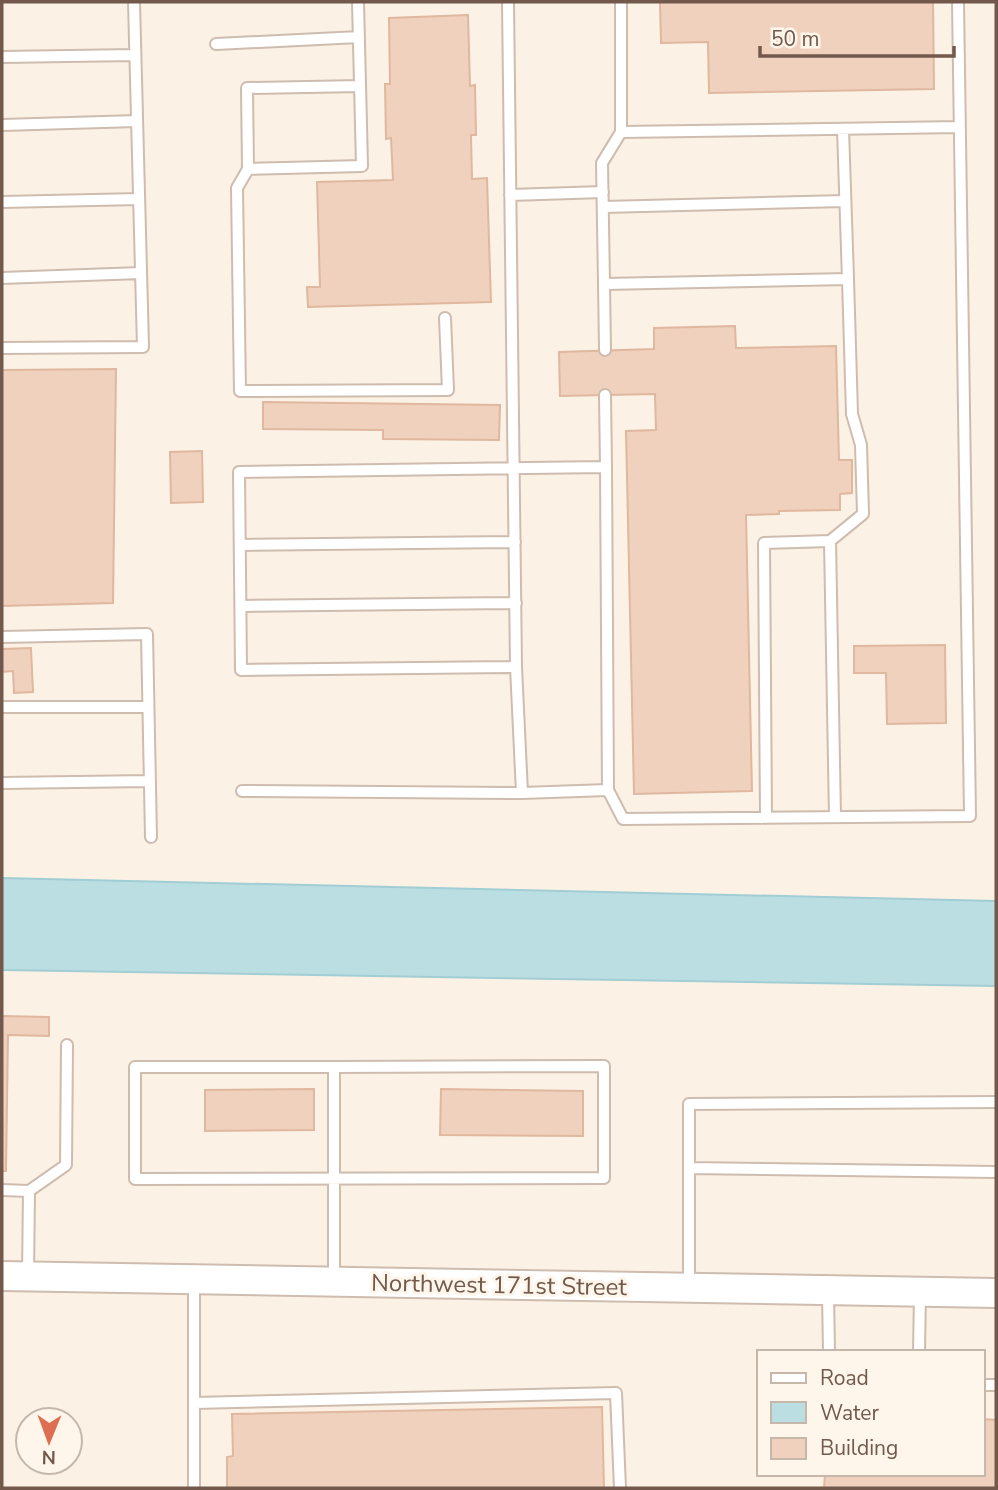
<svg xmlns="http://www.w3.org/2000/svg" width="998" height="1490" font-family="'Nunito Sans',sans-serif">
  <rect width="100%" height="100%" fill="#fbf2e5"/>
  <path fill="#bbdee3" stroke="#a1cdd4" stroke-width="2" d="M2 878 996 901V986L2 970Z"/>
  <path fill="#efd1be" stroke="#e0b79f" stroke-width="2" d="M660 2H933L934 89 709 93 708 42 661 43Z
    M468 15 470 86 475 85 476 135H471L472 179 487 178 491 302 308 307 307 287H320L317 182 393 180 391 138 386 139 385 84H390L389 18Z
    M735 326 736 348 836 346 839 460H852V493L840 494V510L779 511V514L746 515 752 791 634 794 626 431 656 430 655 394 560 396 559 352 654 349V328Z
    M116 369 113 603 2 606V370Z
    M263 402 500 405 499 440 383 439V430L263 429Z
    M202 451 203 502 171 503 170 452Z
    M945 645 946 723 887 724 886 673H854V646Z
    M31 648 33 692 14 693 13 671 2 672V649Z
    M2 1016 49 1017V1036L8 1035 6 1171H2Z
    M314 1089V1130L205 1131V1090Z
    M441 1089 583 1091V1136L440 1135Z
    M602 1407 604 1488H227V1457L233 1456 232 1414Z
    M982 1419 996 1420V1488H824L825 1474H982Z"/>
  <g fill="none" stroke-linecap="round" stroke-linejoin="round">
    <defs>
      <path id="service" d="M358 2 362 166 248 169 247 88 360 86
        M621 2V132L960 127
        M216 44 359 37
        M2 57 135 55
        M2 125 137 121
        M621 132 602 163 604 284 848 279 843 129
        M248 169 237 188 240 391 448 390 445 318
        M510 195 603 192
        M2 202 139 199
        M603 207 845 201
        M2 278 141 273
        M604 284 605 350
        M2 348 143 347 134 2
        M605 395 606 467
        M240 545 515 542
        M241 606 516 603
        M2 637 147 634 151 837
        M516 667 241 670 239 472 606 467 608 790 522 793
        M2 707H148
        M2 783 150 781
        M608 790 623 819 970 816 958 2
        M242 791 522 793 516 667 508 2
        M835 817 830 541 863 514 861 445 852 414 848 279
        M766 818 764 543 830 541
        M334 1067 604 1066V1178L135 1179V1067H334V1281
        M689 1168 996 1172
        M2 1190 29 1191 28 1276
        M29 1191 66 1165 67 1045
        M689 1285V1104L996 1102
        M828 1292 829 1352
        M919 1352 920 1294
        M982 1385H996
        M194 1403 616 1393 620 1488
        M194 1488V1281"/>
      <path id="tertiary" d="M2 1276 996 1293"/>
    </defs>
    <use href="#service" stroke="#cebcaf" stroke-width="14"/>
    <use href="#tertiary" stroke="#cebcaf" stroke-width="32"/>
    <use href="#service" stroke="#fff" stroke-width="10"/>
    <use href="#tertiary" stroke="#fff" stroke-width="28"/>
  </g>
  <g text-anchor="middle" stroke-width="6" stroke-linejoin="round" paint-order="stroke">
    <g font-size="24" fill="#72594c" stroke="#fef6eb">
      <text transform="translate(499 1285) rotate(1)" y="8">Northwest 171st Street</text>
    </g>
  </g>
  <rect width="998" height="1490" fill="none" stroke="#72594c" stroke-width="7"/>
  <rect x="757" y="1350" width="228" height="126" fill="#fef6eb" stroke="#c6b7ab" stroke-width="2"/>
  <rect x="771" y="1373" width="35" height="10" fill="#ffffff" stroke="#c6b7ab" stroke-width="2"/>
  <text x="820" y="1385" font-size="21" fill="#72594c">Road</text>
  <rect x="771" y="1402" width="35" height="21" fill="#bbdee3" stroke="#c6b7ab" stroke-width="2"/>
  <text x="820" y="1420" font-size="21" fill="#72594c">Water</text>
  <rect x="771" y="1438" width="35" height="21" fill="#efd1be" stroke="#c6b7ab" stroke-width="2"/>
  <text x="820" y="1455" font-size="21" fill="#72594c">Building</text>
  <g transform="translate(49 1441) rotate(181)"><circle r="33" fill="#fef6eb" stroke="#c6b7ab" stroke-width="2"/>
  <path d="M0-5L12 26L0 18L-12 26Z" fill="#dd6e51"/>
  <text y="-10" font-size="19" font-weight="bold" text-anchor="middle" fill="#72594c">N</text>
  </g>
  <path d="M760 46v10h194v-10" fill="none" stroke="#72594c" stroke-width="3.5"/>
  <text x="771" y="46" font-size="21" fill="#72594c" stroke="#fef6eb" stroke-width="5" paint-order="stroke">50 m</text>
</svg>
